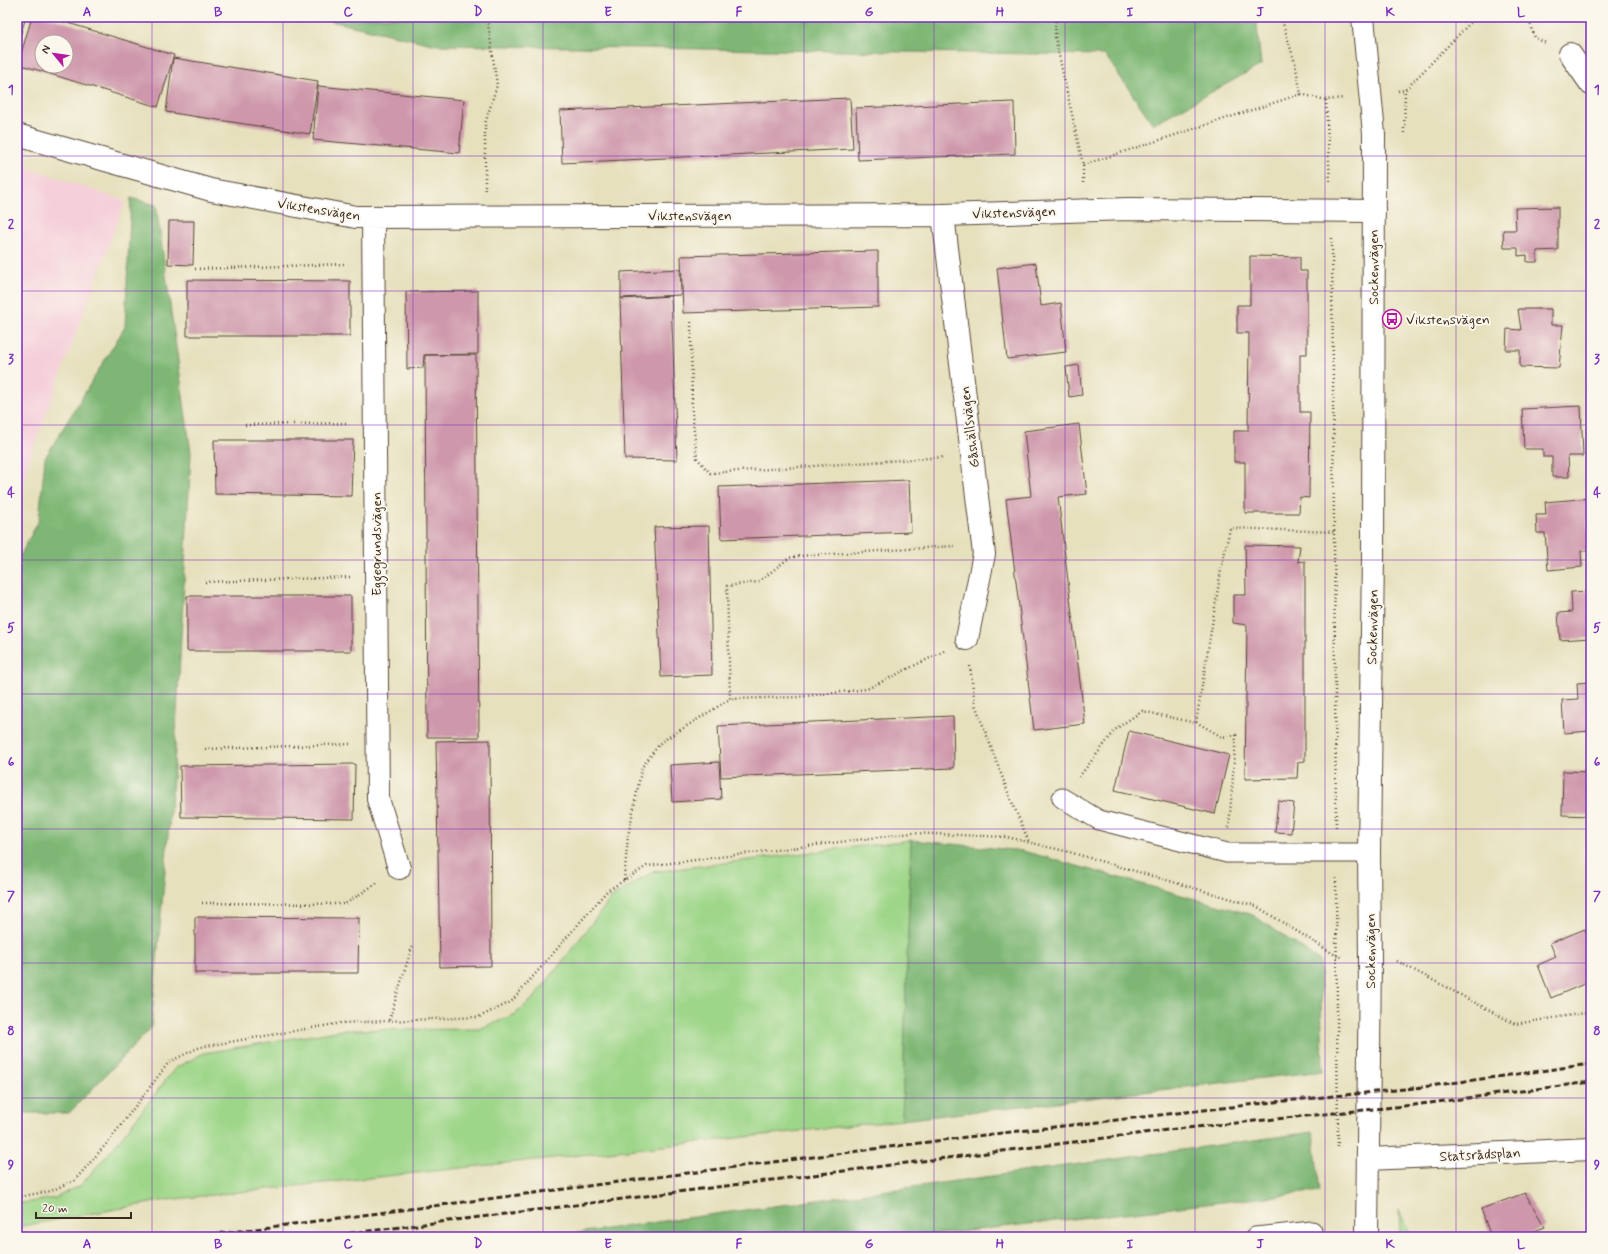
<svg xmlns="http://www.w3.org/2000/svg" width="1608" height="1254" font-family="Mynerve,sans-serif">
  <rect width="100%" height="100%" fill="#fbf7ec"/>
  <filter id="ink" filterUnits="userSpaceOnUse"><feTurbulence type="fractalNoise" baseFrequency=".025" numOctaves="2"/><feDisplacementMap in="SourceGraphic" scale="8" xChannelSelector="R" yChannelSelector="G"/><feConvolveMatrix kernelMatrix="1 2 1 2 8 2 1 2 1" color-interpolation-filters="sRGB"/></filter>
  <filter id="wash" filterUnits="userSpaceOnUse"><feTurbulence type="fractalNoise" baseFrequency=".012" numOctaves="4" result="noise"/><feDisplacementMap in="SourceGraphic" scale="16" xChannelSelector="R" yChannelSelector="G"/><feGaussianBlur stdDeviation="0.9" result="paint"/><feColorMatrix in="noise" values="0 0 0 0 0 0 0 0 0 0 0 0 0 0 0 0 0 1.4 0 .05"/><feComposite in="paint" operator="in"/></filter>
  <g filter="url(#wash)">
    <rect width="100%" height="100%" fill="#e6e0bd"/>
    <path fill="#f5cfda" d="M17 164 125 201 26 468 17 548Z"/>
    <path fill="#9ed689" stroke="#6c8054" d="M911 840 902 1120 167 1200 17 1227V1204L55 1198 81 1185 114 1147 175 1068 204 1053 343 1030 479 1029 514 1015 534 998 612 897 652 872Z
      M1399 1210 1411 1237H1400Z"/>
    <path fill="#7eb775" stroke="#5c704a" d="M313 17H1256L1261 65 1153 124 1105 55 437 45Z
      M131 198 156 205 191 453 174 768 151 1028 69 1113H17V562L39 520 45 458 125 327Z
      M911 840 1023 851 1253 915 1320 961 1323 1071 902 1120Z
      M1313 1132 1320 1191 914 1237H548Z"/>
    <g id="blocks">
      <path fill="#ce97ab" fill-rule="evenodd" d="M17 17H26L17 46Z
        M32 17H48L174 55 158 107 18 64ZM42 42H66V66H42Z
        M173 58 318 81 310 134 166 112Z
        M318 86 464 100 459 153 313 140Z
        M850 98 853 149 562 163 560 111Z
        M1014 102 1015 154 858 160 856 108Z
        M1558 207V250L1537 251V262H1527V255L1518 256V248H1504L1503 230H1516L1515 208Z
        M169 221H194L193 265 168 264Z
        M878 251V307L683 313 681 256Z
        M1250 256 1300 257V271H1307V354H1300V412H1310L1309 498 1300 497 1299 513H1245V462H1234V431H1248L1249 333H1237V305H1250Z
        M1036 263 1041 306 1061 303 1066 352 1007 359 997 268Z
        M680 269 681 295 621 298V272Z
        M187 280 350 281V336H187Z
        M478 291V354L424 355 423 368 407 369 406 292Z
        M671 296 677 460 625 459 620 299Z
        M1518 309H1551V325H1563L1559 368 1520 367V350H1506L1507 329 1521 330Z
        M425 355H476L479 737H427Z
        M1079 365 1082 395 1069 397 1066 367Z
        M1581 406 1583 456H1568L1569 477H1552V457H1543V449H1524L1522 409Z
        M1079 424 1087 494 1058 497 1085 724 1034 730 1006 499 1031 496 1024 431Z
        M214 440H353L351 496 215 494Z
        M909 480 911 532 721 539 719 487Z
        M1591 498V516L1587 517 1589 551H1581L1582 567 1548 570 1545 533H1537L1536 515H1546L1545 502Z
        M709 526 712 675 661 677 654 527Z
        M1245 545 1300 546 1298 562 1305 561V761L1298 762 1297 778 1245 779 1247 625 1233 623V595H1246Z
        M1591 591V638L1560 640 1558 613 1572 612 1571 592Z
        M187 596H351V651H187Z
        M1591 682V731L1564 733 1562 700 1578 699 1577 683Z
        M953 716 954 768 721 777 718 726Z
        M1129 731 1229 755 1215 814 1115 790Z
        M490 740 491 966 440 967 436 741Z
        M719 762 721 799 672 802 670 765Z
        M355 764 354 819 181 817 180 766Z
        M1563 771 1591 772V816L1562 815Z
        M1278 801 1294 803 1291 833 1275 832Z
        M195 917 359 918 358 973H195Z
        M1585 929 1591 945V981L1551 998 1538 965 1556 957 1550 943Z
        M1525 1193 1545 1227 1519 1237H1491L1481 1209Z"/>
    </g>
  </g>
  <g filter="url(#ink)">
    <use href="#blocks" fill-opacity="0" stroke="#554536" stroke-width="1"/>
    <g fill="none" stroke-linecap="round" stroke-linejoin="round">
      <defs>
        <path id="service" d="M1062 798 1099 820 1227 853H1369
          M1255 1237 1312 1231"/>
        <path id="minor" d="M1570 54 1591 84
          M17 135 211 190 356 217 943 215 1128 209 1374 211
          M943 215 984 554 967 639
          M373 217 378 799 399 868
          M1368 1159 1591 1149"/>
        <path id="tertiary" d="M1363 17 1374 134 1373 557 1369 853 1370 960 1367 1237"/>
      </defs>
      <use href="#service" stroke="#554536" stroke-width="21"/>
      <use href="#minor" stroke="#554536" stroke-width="24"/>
      <use href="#tertiary" stroke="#554536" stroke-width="24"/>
      <path stroke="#554536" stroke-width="2.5" stroke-dasharray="1 3" stroke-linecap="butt" d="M1056 17 1055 37 1083 165V183
        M1281 17 1295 63 1301 94 1326 100 1343 98
        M1528 17 1535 38 1546 43
        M1398 91 1405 90 1476 17
        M1326 100 1330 183
        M1404 133 1405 90
        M1083 165 1301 94
        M485 190V124L497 85 487 17
        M1332 238 1336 827
        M195 269 345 264
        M691 322 692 413 697 458 710 473 945 457
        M245 425 348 423
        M205 582 350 577
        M944 651 867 689 797 697 730 699 727 586 758 582 789 558 799 556 955 546
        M970 666 975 704 1009 795 1029 842
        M1196 722 1222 737 1236 735 1229 828
        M205 749 351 744
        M1079 777 1117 728 1142 711 1196 723 1221 570 1230 528 1335 532
        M1336 878 1338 1149
        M624 880 628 836 642 767 661 742 730 699
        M202 903 345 904 377 883
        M1397 961 1515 1024 1591 1012
        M389 1020 413 944
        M17 1197 51 1191 75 1180 108 1142 169 1062 200 1047 341 1023 479 1017 511 1002 607 891 647 866 912 833 1007 837 1069 852 1256 906 1337 956 1342 957"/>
      <use href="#service" stroke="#fff" stroke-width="19"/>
      <use href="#minor" stroke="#fff" stroke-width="22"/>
      <use href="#tertiary" stroke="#fff" stroke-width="22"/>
      <path stroke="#3b2a1e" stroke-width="3" stroke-dasharray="6 3" stroke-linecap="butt" d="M193 1237 967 1137 1274 1102 1415 1088 1591 1064
        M322 1237 1176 1129 1414 1105 1591 1082"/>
    </g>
  </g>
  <path fill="none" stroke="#7b2cbf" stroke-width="1" stroke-opacity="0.55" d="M152 17V1237M283 17V1237M413 17V1237M543 17V1237M674 17V1237M804 17V1237M934 17V1237M1065 17V1237M1195 17V1237M1325 17V1237M1456 17V1237M17 156H1591M17 291H1591M17 425H1591M17 560H1591M17 694H1591M17 829H1591M17 963H1591M17 1098H1591"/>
  <defs>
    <symbol id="bus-ring" viewBox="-11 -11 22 22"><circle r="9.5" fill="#fbf7ec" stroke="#b5179e" stroke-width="1.5"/><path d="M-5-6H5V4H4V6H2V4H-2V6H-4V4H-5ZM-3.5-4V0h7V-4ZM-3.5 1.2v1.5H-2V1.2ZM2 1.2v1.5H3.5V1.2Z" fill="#b5179e"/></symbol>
  </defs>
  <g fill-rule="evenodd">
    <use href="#bus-ring" x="1381" y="308" width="22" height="22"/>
  </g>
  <g text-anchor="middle" stroke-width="4" stroke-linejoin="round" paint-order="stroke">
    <g font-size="14" fill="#3b2a1e" stroke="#fbf7ec">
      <text transform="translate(319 209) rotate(9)" y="5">Vikstensvägen</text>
      <text transform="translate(1014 212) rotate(-2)" y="5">Vikstensvägen</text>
      <text x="690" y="220">Vikstensvägen</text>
      <text transform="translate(1373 267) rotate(-90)" y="5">Sockenvägen</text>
      <text transform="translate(969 427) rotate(-97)" y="5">Gåshällsvägen</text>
      <text transform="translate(376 544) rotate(-90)" y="5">Eggegrundsvägen</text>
      <text transform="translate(1372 627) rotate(-89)" y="5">Sockenvägen</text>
      <text transform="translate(1370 951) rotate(-90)" y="5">Sockenvägen</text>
      <text transform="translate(1480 1154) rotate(-3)" y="5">Statsrådsplan</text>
    </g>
    <g font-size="14" fill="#3b2a1e" stroke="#fbf7ec" text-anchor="start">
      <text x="1406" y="324">Vikstensvägen</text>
    </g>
  </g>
  <rect width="1608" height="1254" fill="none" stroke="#fbf7ec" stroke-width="44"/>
  <g transform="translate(54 54) rotate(299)"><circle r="19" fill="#fbf7ec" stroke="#aea59a"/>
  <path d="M0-3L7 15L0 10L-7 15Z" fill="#b5179e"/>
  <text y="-6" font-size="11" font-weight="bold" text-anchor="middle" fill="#3b2a1e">N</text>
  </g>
  <path d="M36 1212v6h95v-6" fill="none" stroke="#3b2a1e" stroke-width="2"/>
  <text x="42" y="1212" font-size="12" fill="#3b2a1e" stroke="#fbf7ec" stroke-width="3" paint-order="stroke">20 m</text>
  <rect x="22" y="22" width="1564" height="1210" fill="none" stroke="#7b2cbf" stroke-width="1.5"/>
  <g font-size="13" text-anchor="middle" font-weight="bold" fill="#7b2cbf">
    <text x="87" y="16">A</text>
    <text x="218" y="16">B</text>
    <text x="348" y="16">C</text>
    <text x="478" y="16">D</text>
    <text x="608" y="16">E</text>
    <text x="739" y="16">F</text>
    <text x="869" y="16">G</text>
    <text x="1000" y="16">H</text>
    <text x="1130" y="16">I</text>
    <text x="1260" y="16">J</text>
    <text x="1390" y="16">K</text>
    <text x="1521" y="16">L</text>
    <text x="11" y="94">1</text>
    <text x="1597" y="94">1</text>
    <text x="11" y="228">2</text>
    <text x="1597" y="228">2</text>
    <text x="11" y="363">3</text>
    <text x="1597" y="363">3</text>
    <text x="11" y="497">4</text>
    <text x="1597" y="497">4</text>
    <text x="11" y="632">5</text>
    <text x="1597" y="632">5</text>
    <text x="11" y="766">6</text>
    <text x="1597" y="766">6</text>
    <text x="11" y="900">7</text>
    <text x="1597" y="900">7</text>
    <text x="11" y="1035">8</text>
    <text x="1597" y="1035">8</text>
    <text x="11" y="1169">9</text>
    <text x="1597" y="1169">9</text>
    <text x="87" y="1248">A</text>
    <text x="218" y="1248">B</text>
    <text x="348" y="1248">C</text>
    <text x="478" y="1248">D</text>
    <text x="608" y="1248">E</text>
    <text x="739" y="1248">F</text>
    <text x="869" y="1248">G</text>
    <text x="1000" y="1248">H</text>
    <text x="1130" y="1248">I</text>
    <text x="1260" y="1248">J</text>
    <text x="1390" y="1248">K</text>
    <text x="1521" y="1248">L</text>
  </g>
</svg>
